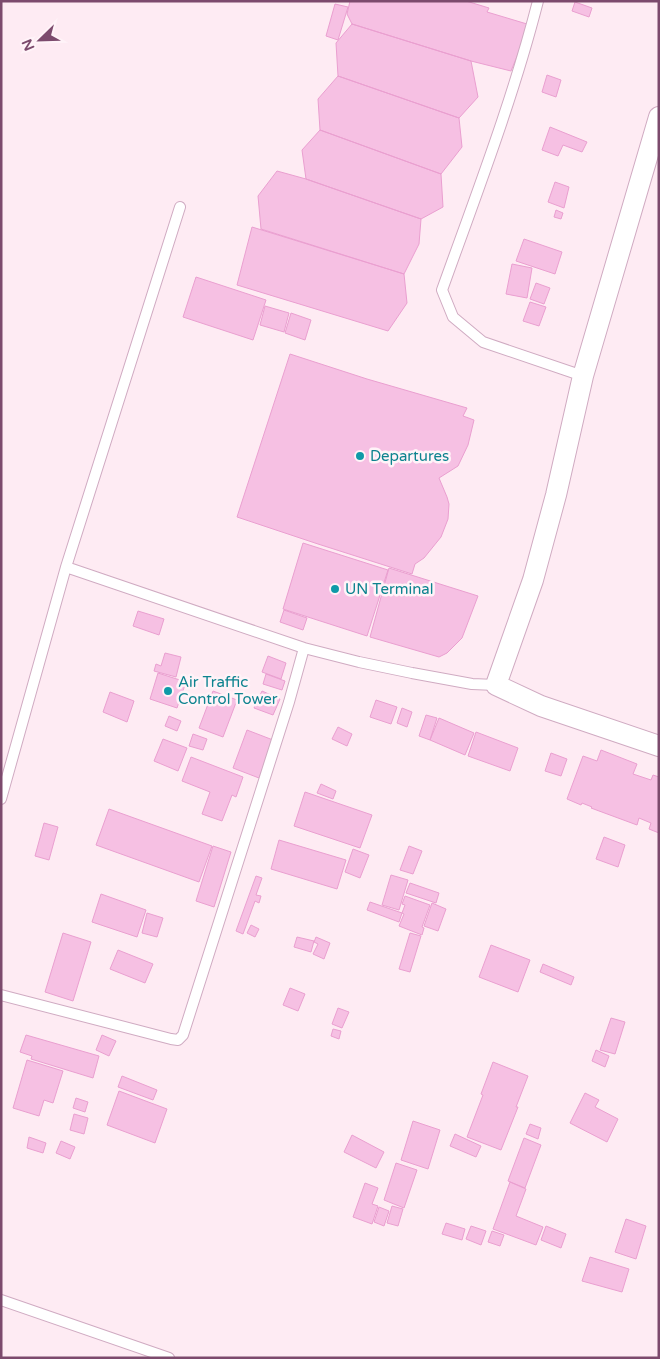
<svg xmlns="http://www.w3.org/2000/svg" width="660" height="1359" font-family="'Varela Round',sans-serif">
  <rect width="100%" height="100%" fill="#feebf3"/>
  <path fill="#f6c0e3" stroke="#ea9fd0" d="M350 1H466L489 8 487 12 527 24V32L511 71 471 61 352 24 347 14Z
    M575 2 592 8 589 17 572 11Z
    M335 4 348 7 338 40 326 36Z
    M352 24 471 61 478 97 459 118 338 76 336 43Z
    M547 75 561 80 556 97 542 92Z
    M338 76 459 118 462 147 441 174 320 130 318 99Z
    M550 127 587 142 582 152 563 145 558 156 542 150Z
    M320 130 441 174 443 207 421 219 306 179 302 150Z
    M277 171 306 179 421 219 419 244 404 274 261 229 258 196Z
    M555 182 569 187 564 208 548 202Z
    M556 210 563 213 561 219 554 217Z
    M252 227 404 274 407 303 388 331 237 285Z
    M524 239 562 252 555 274 516 261Z
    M512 264 532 268 527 298 506 294Z
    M196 277 266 300 253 340 183 317Z
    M536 283 550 288 544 304 530 299Z
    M530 302 546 307 539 326 523 321Z
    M265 306 289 313 284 332 260 325Z
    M291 313 311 320 305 340 285 333Z
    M290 354 367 379 467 408 463 416 474 420 468 445 458 466 439 478 447 497 449 504 448 519 441 537 424 558 415 564 412 574 318 544 237 517Z
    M303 543 388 570 367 636 283 609Z
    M389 568 478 596 462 638 447 653 439 657 370 637Z
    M284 610 307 618 303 630 280 622Z
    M138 611 164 619 159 635 133 626Z
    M165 653 181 657 176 677 154 671 156 664 161 666Z
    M268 656 286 663 281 679 262 672Z
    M158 673 186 682 177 708 150 699Z
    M266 674 285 681 282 690 263 684Z
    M213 691 237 700 223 737 199 728Z
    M262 691 280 699 273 715 254 708Z
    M110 692 134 701 127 722 103 712Z
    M376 700 397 707 391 724 370 717Z
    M402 708 412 712 407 727 397 723Z
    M426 715 437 718 430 740 419 736Z
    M169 716 181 721 177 731 165 726Z
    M439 718 474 733 465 755 430 740Z
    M338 727 352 734 347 746 332 739Z
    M247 730 273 740 259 778 233 768Z
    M476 732 518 748 510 771 468 756Z
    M193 734 207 739 203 750 189 746Z
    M163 739 187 748 178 771 154 761Z
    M601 750 637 764 633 774 651 780 653 775 659 777V833L649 829 651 823 639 818 637 825 591 808 592 807 582 803 581 805 567 799 583 756 597 761Z
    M551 753 567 759 561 776 545 771Z
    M191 757 243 777 236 797 232 795 222 821 202 814 210 792 182 781Z
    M321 784 336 791 333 799 317 793Z
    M305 792 372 815 360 848 294 826Z
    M109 809 212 846 199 882 96 845Z
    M44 823 58 827 49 860 35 856Z
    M604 837 625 845 618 867 596 859Z
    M279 840 346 860 337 889 271 869Z
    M213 846 231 852 214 907 196 901Z
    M409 846 422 851 413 874 400 870Z
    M353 849 369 855 360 878 345 872Z
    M391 875 408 880 399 910 382 905Z
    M256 876 262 878 256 895 261 896 259 903 255 901 243 934 236 931Z
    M410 883 439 893 436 903 406 893Z
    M101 894 146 910 137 937 92 922Z
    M405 896 430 905 422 927 424 928 422 935 399 926 404 914 402 913 405 905 402 904Z
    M370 902 402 913 399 922 367 910Z
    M432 903 446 909 438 931 424 926Z
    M147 913 163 918 157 937 142 933Z
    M251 925 259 929 255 937 247 933Z
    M63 933 91 942 73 1001 45 992Z
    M410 933 421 936 410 972 399 969Z
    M297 937 314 941 311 952 294 947Z
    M316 937 330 943 324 959 313 954 318 944 314 942Z
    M491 945 530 960 518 992 479 977Z
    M118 950 153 964 145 983 110 969Z
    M543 964 574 977 571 985 540 972Z
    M290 988 305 994 298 1011 283 1005Z
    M338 1008 349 1012 342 1028 332 1024Z
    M611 1018 625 1022 615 1054 600 1050Z
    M333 1029 341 1031 339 1039 331 1036Z
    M26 1035 99 1056 93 1078 31 1059 32 1056 20 1052Z
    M102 1035 116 1041 109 1056 96 1050Z
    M596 1050 609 1056 605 1067 592 1061Z
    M27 1060 63 1071 53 1103 44 1100 39 1116 13 1108Z
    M493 1062 528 1076 516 1107H518L501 1150 467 1137 483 1095 481 1094Z
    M122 1076 157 1090 153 1100 118 1087Z
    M119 1091 167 1109 155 1143 107 1125Z
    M585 1093 599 1100 595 1107 618 1119 607 1142 570 1123Z
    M76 1098 88 1102 85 1112 73 1108Z
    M74 1114 88 1118 84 1134 70 1130Z
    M413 1121 440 1130 428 1169 401 1160Z
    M530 1124 541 1128 538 1139 526 1134Z
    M455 1134 481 1146 476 1157 450 1146Z
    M352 1135 384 1152 376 1168 344 1152Z
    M29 1137 46 1143 43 1153 27 1148Z
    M524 1138 541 1145 525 1188 508 1181Z
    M61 1141 75 1147 70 1159 56 1153Z
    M396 1163 417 1170 404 1208 384 1200Z
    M510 1182 526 1189 516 1216 543 1227 536 1245 493 1229Z
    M365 1183 378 1188 372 1204 378 1206 372 1224 353 1217Z
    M392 1206 403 1209 398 1226 387 1223Z
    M379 1207 389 1211 384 1226 374 1222Z
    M626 1219 646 1226 636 1259 615 1252Z
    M446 1223 465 1229 462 1240 442 1234Z
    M471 1226 486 1231 481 1245 466 1239Z
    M546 1226 566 1234 561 1248 541 1240Z
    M492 1231 504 1235 500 1246 488 1242Z
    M590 1257 629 1269 622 1292 582 1281Z"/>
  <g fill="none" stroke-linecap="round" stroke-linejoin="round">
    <defs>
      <path id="lane" d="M538 1C513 99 476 195 442 290L453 317 483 342 583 376
        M66 567 304 648 359 662 412 673 472 684 496 685
        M1 799 66 567 180 207
        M1 995 171 1039 178 1040 183 1035 289 702 304 648
        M1 1300 169 1358"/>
      <path id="street" d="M659 117 583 376 556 495 533 580 496 685 541 706 659 746"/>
    </defs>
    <use href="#lane" stroke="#d0abc2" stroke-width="12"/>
    <use href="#street" stroke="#d0abc2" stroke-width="22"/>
    <use href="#lane" stroke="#fff" stroke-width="10"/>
    <use href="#street" stroke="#fff" stroke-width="20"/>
  </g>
  <g fill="#0f9aa8" stroke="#fff3f8" stroke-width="2">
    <circle cx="360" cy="456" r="5"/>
    <circle cx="335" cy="589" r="5"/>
    <circle cx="168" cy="691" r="5"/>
  </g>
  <g text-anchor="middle" stroke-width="5" stroke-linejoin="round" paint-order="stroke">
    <g font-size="15" fill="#0d838f" stroke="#fff3f8" text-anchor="start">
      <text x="370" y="461">Departures</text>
      <text x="345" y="594">UN Terminal</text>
      <text x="178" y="687">Air Traffic<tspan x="178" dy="17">Control Tower</tspan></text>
    </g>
  </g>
  <rect width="660" height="1359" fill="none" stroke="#7c4a6d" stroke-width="5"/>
  <g transform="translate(40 40) rotate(247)" stroke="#fff3f8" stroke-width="4" paint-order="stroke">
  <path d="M0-4L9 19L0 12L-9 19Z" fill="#7c4a6d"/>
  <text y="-8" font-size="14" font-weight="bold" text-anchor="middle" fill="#7c4a6d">N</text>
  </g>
</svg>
